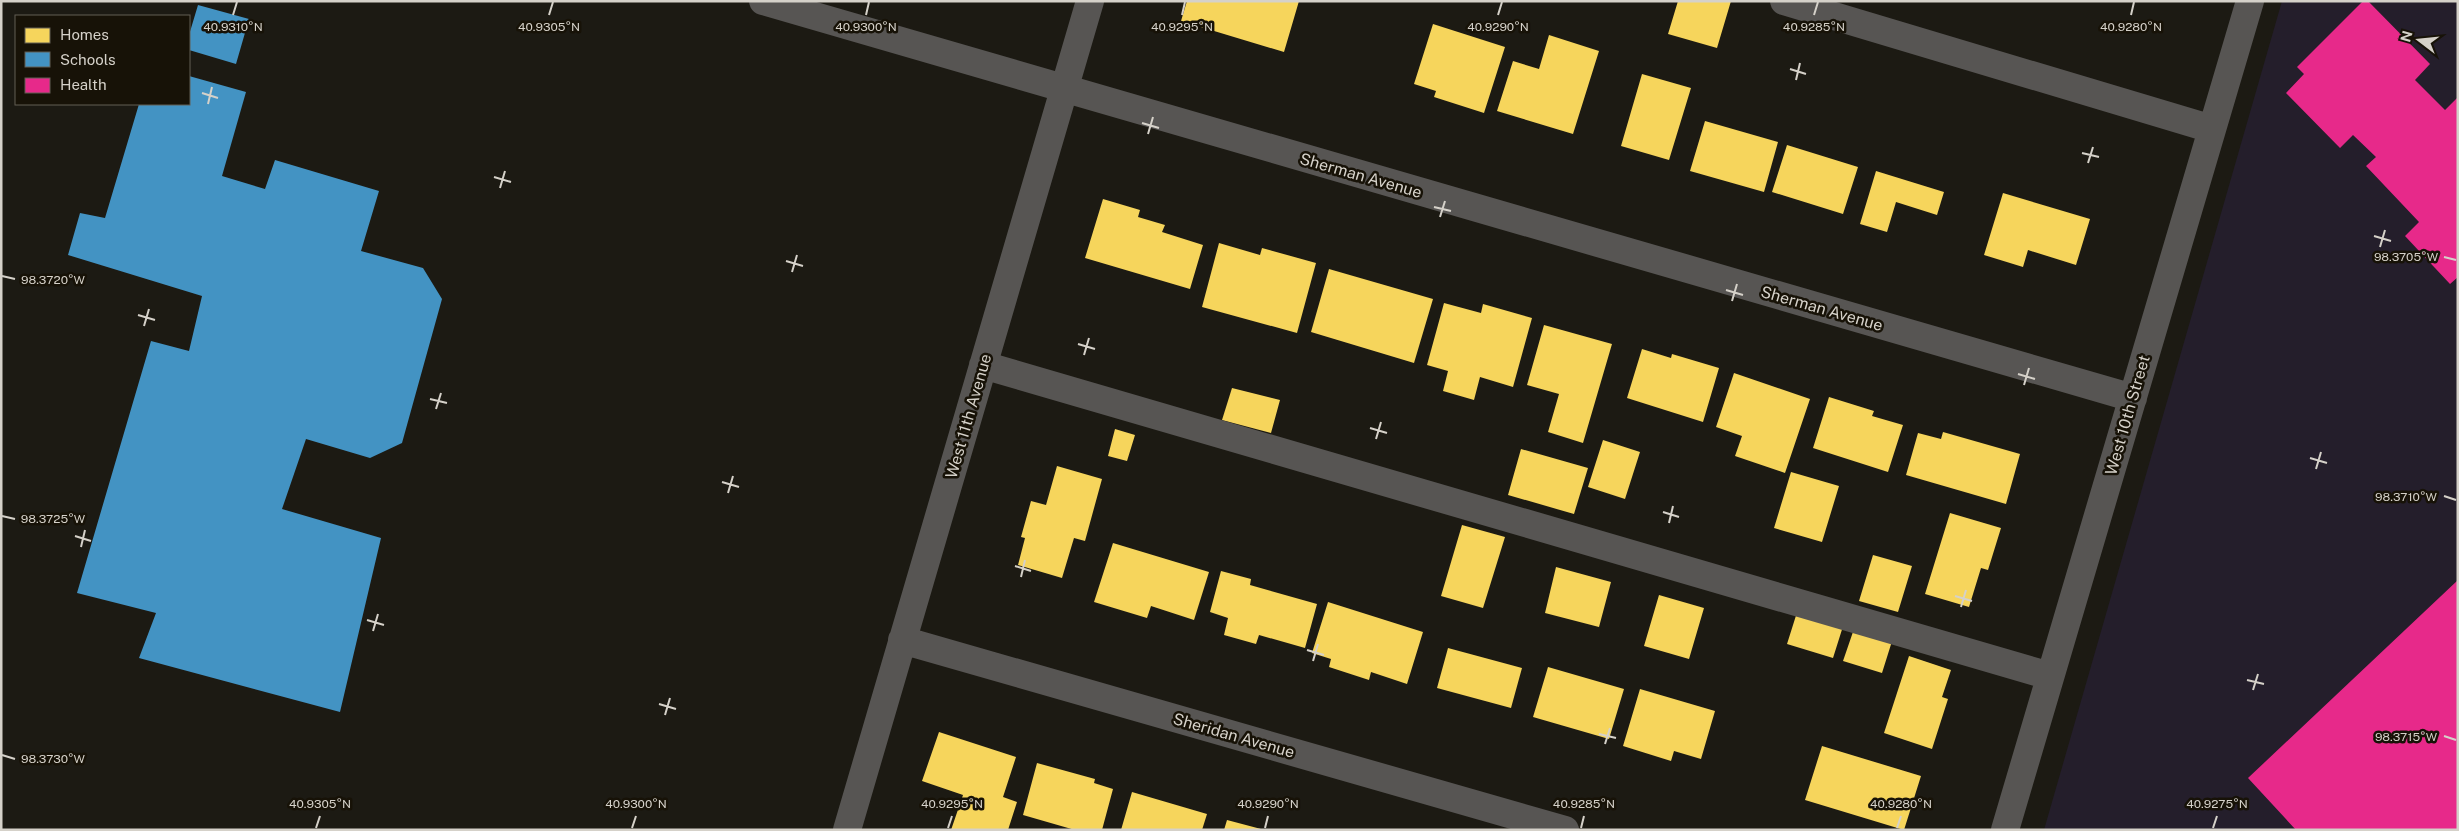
<svg xmlns="http://www.w3.org/2000/svg" width="2459" height="831" font-family="'Public Sans',sans-serif">
  <rect width="100%" height="100%" fill="#1c1a13"/>
  <path fill="#241e2b" d="M2282 1H2458V830H2044Z"/>
  <path fill="#f6d55c" d="M1187 1H1299L1284 52 1181 21Z
    M1678 1H1731L1717 48 1668 34Z
    M1433 24 1505 47 1484 113 1434 97 1436 91 1414 84Z
    M1549 35 1599 51 1573 134 1497 111 1513 61 1539 69Z
    M1642 74 1691 88 1669 160 1621 146Z
    M1705 121 1778 142 1764 192 1690 171Z
    M1787 145 1858 167 1843 214 1772 192Z
    M1876 171 1944 192 1937 215 1896 202 1887 232 1860 224Z
    M2003 193 2090 219 2076 265 2028 250 2023 267 1984 255Z
    M1103 199 1140 210 1138 217 1165 225 1162 232 1203 245 1190 289 1085 258Z
    M1219 243 1260 255 1262 248 1316 263 1297 333 1202 307Z
    M1329 269 1433 299 1414 363 1311 332Z
    M1444 303 1481 313 1483 304 1532 318 1513 387 1480 377 1474 400 1443 391 1448 371 1427 365Z
    M1544 325 1612 344 1583 443 1548 432 1559 394 1527 385Z
    M1642 349 1671 358 1672 354 1719 368 1703 422 1627 398Z
    M1734 373 1810 399 1785 473 1735 456 1742 436 1716 427Z
    M1232 388 1280 400 1271 433 1222 420Z
    M1829 397 1874 411 1872 416 1903 425 1888 472 1813 448Z
    M1115 429 1135 435 1127 461 1108 456Z
    M1943 432 2020 454 2006 504 1906 475 1918 433 1941 439Z
    M1603 440 1640 452 1625 499 1588 487Z
    M1521 449 1588 468 1574 514 1508 495Z
    M1057 466 1102 479 1085 541 1074 538 1062 578 1018 565 1025 538 1021 537 1031 501 1046 505Z
    M1791 472 1839 486 1822 542 1774 528Z
    M1950 513 2001 528 1988 570 1981 568 1969 607 1925 594Z
    M1462 525 1505 537 1483 608 1441 596Z
    M1113 543 1209 572 1194 620 1151 606 1147 618 1094 602Z
    M1873 555 1912 566 1898 612 1859 601Z
    M1556 567 1611 582 1599 627 1545 613Z
    M1221 571 1251 579 1250 585 1317 604 1305 648 1259 635 1256 644 1224 635 1228 618 1210 612Z
    M1659 595 1704 608 1689 659 1644 646Z
    M1328 602 1423 632 1407 684 1371 672 1369 680 1329 667 1331 659 1312 653Z
    M1799 606 1845 620 1833 658 1787 644Z
    M1855 626 1893 638 1882 673 1843 661Z
    M1448 648 1522 668 1511 708 1437 688Z
    M1909 656 1951 670 1942 697 1948 699 1932 749 1884 733Z
    M1548 667 1624 689 1609 739 1533 717Z
    M1640 689 1715 711 1701 759 1674 751 1671 761 1623 746Z
    M939 732 1016 757 1003 797 1017 802 1008 830H951L963 795 922 781Z
    M1822 746 1921 776 1904 830 1805 800Z
    M1037 763 1095 779 1094 783 1113 789 1102 830H1075L1023 815Z
    M1132 792 1207 814 1202 830H1121Z
    M1227 820 1261 829V830H1224Z"/>
  <path fill="#4393c3" d="M198 5 249 19 236 64 189 50V35Z
    M189 76 246 92 222 176 265 189 275 160 379 191 361 251 423 268 442 299 402 443 370 458 306 439 282 509 381 538 340 712 139 658 156 613 77 593 151 341 189 351 202 296 68 255 80 213 105 218 139 104H189Z"/>
  <path fill="#e7298a" d="M2363 1H2368L2430 64 2415 80 2445 110 2458 97V277L2450 284 2405 236 2419 222 2366 166 2376 157 2353 135 2340 148 2286 93 2304 74 2297 67Z
    M2458 580V830H2296L2248 778Z"/>
  <g fill="none" stroke-linecap="round" stroke-linejoin="round">
    <path stroke="#575553" stroke-width="28" d="M763 1 2133 398
      M1784 1 2212 129
      M983 365 2050 676
      M902 640 1565 830
      M847 830 1090 1
      M2005 830 2250 1"/>
  </g>
  <path fill="none" stroke="#d5d1c9" stroke-width="2" d="M233 15 237 2M549 15 553 2M866 15 869 2M1182 15 1185 2M1498 15 1502 2M1814 15 1818 2M2131 15 2134 2M1790 69 1806 74M1796 80 1800 63M202 93 218 98M208 104 212 87M1142 123 1159 128M1148 134 1153 117M2082 153 2099 157M2088 163 2093 147M494 177 511 182M500 188 505 171M1434 207 1451 211M1440 217 1445 201M2374 236 2391 241M2380 247 2385 230M2444 257 2456 260M786 261 803 266M792 272 797 255M2 276 15 279M1726 290 1743 295M1732 301 1737 284M138 315 155 320M144 326 149 309M1078 344 1095 349M1084 355 1089 338M2018 374 2035 379M2024 385 2029 368M430 399 447 403M436 409 441 393M1370 428 1387 433M1376 439 1381 422M2310 458 2327 463M2316 469 2321 452M722 482 739 487M728 493 733 476M2444 496 2456 500M1663 512 1679 517M2 516 15 519M1669 523 1673 506M75 536 91 541M81 547 85 530M1015 566 1031 571M1021 577 1025 560M1955 596 1972 601M1961 607 1966 590M367 620 384 625M373 631 378 614M1307 650 1324 655M1313 661 1318 644M2247 680 2264 684M2253 690 2258 674M659 704 676 709M665 715 670 698M1599 734 1616 738M2444 736 2456 740M1605 744 1610 728M2 755 15 759M316 828 320 816M632 828 636 816M948 828 952 816M1265 828 1268 816M1581 828 1584 816M1897 828 1901 816M2213 828 2217 816"/>
  <g text-anchor="middle" stroke-width="5" stroke-linejoin="round" paint-order="stroke">
    <g font-size="16" fill="#d5d1c9" stroke="#171207">
      <text transform="translate(1361 175) rotate(16)" y="6">Sherman Avenue</text>
      <text transform="translate(1822 308) rotate(16)" y="6">Sherman Avenue</text>
      <text transform="translate(2127 415) rotate(-74)" y="6">West 10th Street</text>
      <text transform="translate(968 416) rotate(-74)" y="6">West 11th Avenue</text>
      <text transform="translate(1234 735) rotate(16)" y="6">Sheridan Avenue</text>
    </g>
  </g>
  <g font-size="12" text-anchor="middle" fill="#d5d1c9" stroke="#171207" stroke-width="5" stroke-linejoin="round" paint-order="stroke">
    <text x="233" y="31">40.9310°N</text>
    <text x="549" y="31">40.9305°N</text>
    <text x="866" y="31">40.9300°N</text>
    <text x="1182" y="31">40.9295°N</text>
    <text x="1498" y="31">40.9290°N</text>
    <text x="1814" y="31">40.9285°N</text>
    <text x="2131" y="31">40.9280°N</text>
    <text x="2406" y="261">98.3705°W</text>
    <text x="53" y="284">98.3720°W</text>
    <text x="2406" y="501">98.3710°W</text>
    <text x="53" y="523">98.3725°W</text>
    <text x="2406" y="741">98.3715°W</text>
    <text x="53" y="763">98.3730°W</text>
    <text x="320" y="808">40.9305°N</text>
    <text x="636" y="808">40.9300°N</text>
    <text x="952" y="808">40.9295°N</text>
    <text x="1268" y="808">40.9290°N</text>
    <text x="1584" y="808">40.9285°N</text>
    <text x="1901" y="808">40.9280°N</text>
    <text x="2217" y="808">40.9275°N</text>
  </g>
  <rect width="2459" height="831" fill="none" stroke="#d5d1c9" stroke-width="5"/>
  <rect x="15" y="15" width="175" height="90" fill="#171207" stroke="#635e55"/>
  <rect x="25" y="28" width="25" height="15" fill="#f6d55c" stroke="#635e55"/>
  <text x="60" y="40" font-size="15" fill="#d5d1c9">Homes</text>
  <rect x="25" y="52" width="25" height="15" fill="#4393c3" stroke="#635e55"/>
  <text x="60" y="65" font-size="15" fill="#d5d1c9">Schools</text>
  <rect x="25" y="78" width="25" height="15" fill="#e7298a" stroke="#635e55"/>
  <text x="60" y="90" font-size="15" fill="#d5d1c9">Health</text>
  <g transform="translate(2419 40) rotate(286)" stroke="#171207" stroke-width="4" paint-order="stroke">
  <path d="M0-4L9 19L0 12L-9 19Z" fill="#d5d1c9"/>
  <text y="-8" font-size="14" font-weight="bold" text-anchor="middle" fill="#d5d1c9">N</text>
  </g>
</svg>
